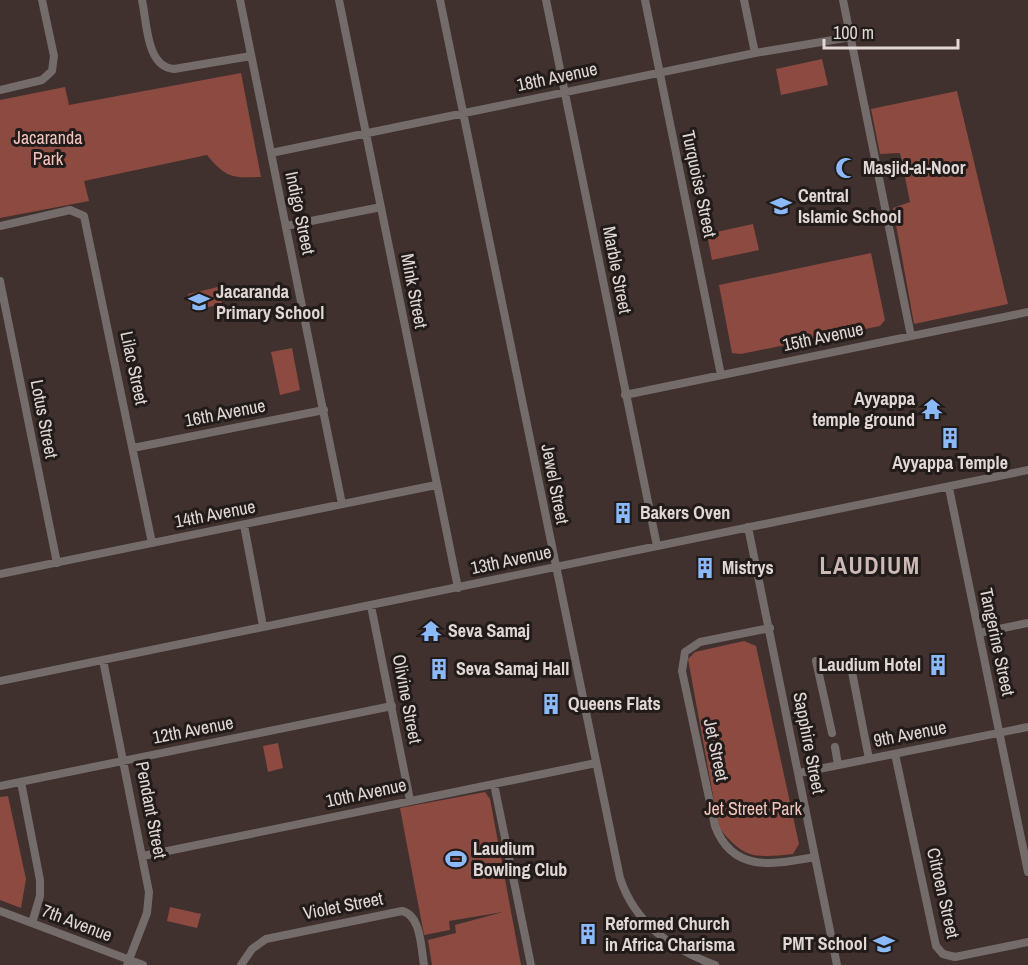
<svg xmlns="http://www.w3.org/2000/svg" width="1028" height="965" font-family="'Archivo Narrow',sans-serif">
  <rect width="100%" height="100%" fill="#40312e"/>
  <path fill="#8c4a41" d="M822 59 828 85 781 95 776 69Z
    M241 73 261 177C232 178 226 178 207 155L84 181 89 201 0 218V100L65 87 69 105Z
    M957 91 1008 304 914 324 893 208 910 202 900 153 880 154 871 109Z
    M753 224 759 250 712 260 707 234Z
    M871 253 885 320 880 326 741 354 732 353 719 285Z
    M218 287 222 304 191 311 188 294Z
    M292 348 300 390 280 395 271 352Z
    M744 641 756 646 799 844 793 854C753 858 745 859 719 828L688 659 695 652Z
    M278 743 283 768 268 772 263 746Z
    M485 792 490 799 521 965H432L428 940 456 933 455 925 503 912 449 921 450 930 424 935 400 808Z
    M8 796 26 879 21 908 0 900V797Z
    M170 907 201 914 197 928 167 921Z"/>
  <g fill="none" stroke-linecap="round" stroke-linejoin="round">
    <path stroke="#746c6b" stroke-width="8" d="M142 0C147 22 146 67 174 69L251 56
      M240 0 342 504
      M339 0 458 588
      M440 0 620 878C635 924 672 949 715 965
      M546 0 657 546
      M645 0 721 375
      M744 0 755 53
      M843 0 911 336
      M0 90 42 80 52 71 54 56 42 0
      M271 153 755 53 851 37
      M0 226 70 210 84 216 152 543
      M286 226 381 207
      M0 281 57 563
      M625 395 1028 312
      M133 448 324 410
      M949 488 1028 872
      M244 525 263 626
      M748 527 837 965
      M0 574 436 485
      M371 606 410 800
      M770 628 700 642 685 652 682 671 715 826C733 874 775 864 815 857
      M979 633 1028 623
      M103 660 149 892 147 913 127 965
      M816 661 832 733
      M852 672 869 759
      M0 681 1028 470
      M835 747 838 765
      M895 754 936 946 943 954 955 957 1028 942
      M799 773 1028 727
      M21 782 40 880V896L32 923
      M494 784 531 965
      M0 786 392 706
      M143 856 596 763
      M0 911 143 965
      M241 965 252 949 266 939 402 911C421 915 421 948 424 965"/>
  </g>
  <defs>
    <symbol id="mosque-bare" viewBox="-9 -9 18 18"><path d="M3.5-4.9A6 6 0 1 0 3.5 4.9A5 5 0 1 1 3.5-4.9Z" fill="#8abafc" stroke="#211b1a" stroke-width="2.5" paint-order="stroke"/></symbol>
    <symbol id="school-bare" viewBox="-9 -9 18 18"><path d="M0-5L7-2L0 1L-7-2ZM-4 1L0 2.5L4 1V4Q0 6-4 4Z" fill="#8abafc" stroke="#211b1a" stroke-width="2.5" paint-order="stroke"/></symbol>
    <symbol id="temple-bare" viewBox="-9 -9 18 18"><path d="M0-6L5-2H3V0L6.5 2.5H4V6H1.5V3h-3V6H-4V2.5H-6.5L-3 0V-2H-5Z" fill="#8abafc" stroke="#211b1a" stroke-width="2.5" paint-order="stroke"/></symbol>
    <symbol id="building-bare" viewBox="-9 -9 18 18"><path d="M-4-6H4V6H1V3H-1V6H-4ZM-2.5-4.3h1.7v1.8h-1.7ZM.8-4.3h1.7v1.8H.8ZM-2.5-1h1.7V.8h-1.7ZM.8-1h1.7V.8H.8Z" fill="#8abafc" stroke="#211b1a" stroke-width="2.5" paint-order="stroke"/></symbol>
    <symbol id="stadium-bare" viewBox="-9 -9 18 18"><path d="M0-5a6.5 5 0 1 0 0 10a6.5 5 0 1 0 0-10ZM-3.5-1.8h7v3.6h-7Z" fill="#8abafc" stroke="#211b1a" stroke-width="2.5" paint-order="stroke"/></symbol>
  </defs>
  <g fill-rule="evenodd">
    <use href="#mosque-bare" x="831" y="153" width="30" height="30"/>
    <use href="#school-bare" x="766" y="191" width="30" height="30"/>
    <use href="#school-bare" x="184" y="287" width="30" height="30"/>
    <use href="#temple-bare" x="917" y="394" width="30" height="30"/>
    <use href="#building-bare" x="935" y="423" width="30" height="30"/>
    <use href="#building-bare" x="608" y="498" width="30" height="30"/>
    <use href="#building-bare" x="690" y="553" width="30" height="30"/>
    <use href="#temple-bare" x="416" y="616" width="30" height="30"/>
    <use href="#building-bare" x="923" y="650" width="30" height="30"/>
    <use href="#building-bare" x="424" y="654" width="30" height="30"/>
    <use href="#building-bare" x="536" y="689" width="30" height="30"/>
    <use href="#stadium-bare" x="441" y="844" width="30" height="30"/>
    <use href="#building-bare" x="573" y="919" width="30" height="30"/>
    <use href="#school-bare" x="869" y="929" width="30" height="30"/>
  </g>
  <g text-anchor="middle" stroke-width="6" stroke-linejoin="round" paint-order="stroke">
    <g font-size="18" fill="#e1d7d5" stroke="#211b1a">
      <text transform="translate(557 77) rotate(-12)" y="6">18th Avenue</text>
      <text transform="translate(699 184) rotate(78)" y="6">Turquoise Street</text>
      <text transform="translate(300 213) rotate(78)" y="6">Indigo Street</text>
      <text transform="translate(617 270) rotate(79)" y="6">Marble Street</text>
      <text transform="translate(414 291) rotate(79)" y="6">Mink Street</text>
      <text transform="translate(823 337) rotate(-12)" y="6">15th Avenue</text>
      <text transform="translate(134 368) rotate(78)" y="6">Lilac Street</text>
      <text transform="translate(225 413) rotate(-11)" y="6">16th Avenue</text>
      <text transform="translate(44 419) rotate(79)" y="6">Lotus Street</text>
      <text transform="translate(555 484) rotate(79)" y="6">Jewel Street</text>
      <text transform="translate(215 514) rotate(-11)" y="6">14th Avenue</text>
      <text transform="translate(511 560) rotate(-12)" y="6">13th Avenue</text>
      <text transform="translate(997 642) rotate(78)" y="6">Tangerine Street</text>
      <text transform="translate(407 699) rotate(79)" y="6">Olivine Street</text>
      <text transform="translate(193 730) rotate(-11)" y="6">12th Avenue</text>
      <text transform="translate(910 734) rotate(-11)" y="6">9th Avenue</text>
      <text transform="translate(809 743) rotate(79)" y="6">Sapphire Street</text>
      <text transform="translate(716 750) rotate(78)" y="6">Jet Street</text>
      <text transform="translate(366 793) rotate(-12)" y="6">10th Avenue</text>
      <text transform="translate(151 810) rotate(79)" y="6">Pendant Street</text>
      <text transform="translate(943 893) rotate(77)" y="6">Citroen Street</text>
      <text transform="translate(343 906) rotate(-11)" y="6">Violet Street</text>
      <text transform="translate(77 923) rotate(21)" y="6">7th Avenue</text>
    </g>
    <g font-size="18" fill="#f3c5bd" stroke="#211b1a">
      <text x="48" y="144">Jacaranda<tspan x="48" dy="21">Park</tspan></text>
      <text x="753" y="815">Jet Street Park</text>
    </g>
    <g font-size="18" font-weight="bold" fill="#e1d7d5" stroke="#211b1a" text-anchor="start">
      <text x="863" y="174">Masjid-al-Noor</text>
      <text x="798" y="202">Central<tspan x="798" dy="21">Islamic School</tspan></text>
      <text x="216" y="298">Jacaranda<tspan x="216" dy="21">Primary School</tspan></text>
      <text x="915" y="405" text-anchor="end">Ayyappa<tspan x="915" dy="21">temple ground</tspan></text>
      <text x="950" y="469" text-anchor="middle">Ayyappa Temple</text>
      <text x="640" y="519">Bakers Oven</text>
      <text x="722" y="574">Mistrys</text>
      <text x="448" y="637">Seva Samaj</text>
      <text x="921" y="671" text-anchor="end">Laudium Hotel</text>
      <text x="456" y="675">Seva Samaj Hall</text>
      <text x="568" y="710">Queens Flats</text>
      <text x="473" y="855">Laudium<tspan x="473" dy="21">Bowling Club</tspan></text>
      <text x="605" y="930">Reformed Church<tspan x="605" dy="21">in Africa Charisma</tspan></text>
      <text x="867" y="950" text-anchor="end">PMT School</text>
    </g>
    <g font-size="24" font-weight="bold" letter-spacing="1.5" fill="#cdbab7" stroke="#211b1a">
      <text x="870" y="574">LAUDIUM</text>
    </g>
  </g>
  <path d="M824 39v9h134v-9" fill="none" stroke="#e1d7d5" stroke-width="3"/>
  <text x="833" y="39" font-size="18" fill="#e1d7d5" stroke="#211b1a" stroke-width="4.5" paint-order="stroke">100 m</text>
</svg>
